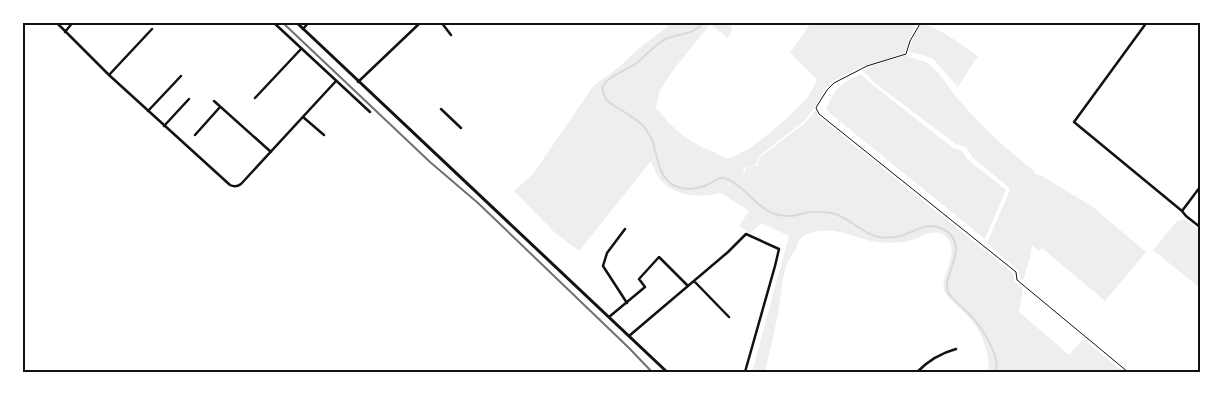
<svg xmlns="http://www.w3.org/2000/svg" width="1223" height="395" font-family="Ubuntu,sans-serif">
  <rect width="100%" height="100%" fill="#fff"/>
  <path fill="#eee" d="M666 23H730L732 30 728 38 710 24 707 28 674 69 659 92 656 107C671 129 691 144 716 153 719 155 723 157 726 158 744 159 794 113 806 99 811 93 814 86 817 79L790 53 811 23 911 22 916 24 909 40 905 53 859 68 833 81 825 89 815 107 804 121 758 157V161L756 165C750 167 746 165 743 170L744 174 745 173V169L749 167 757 166 759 162V158L806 122 816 110 818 116 1014 274V281L1023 289 1019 312 1069 355 1083 339 1124 372H988C991 352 980 329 966 314 959 307 950 300 944 291 940 274 961 252 946 237 934 225 917 241 904 242 895 243 885 243 877 242 853 238 835 225 811 233 807 234 803 235 801 238 798 241 798 245 796 248 794 253 790 257 788 261 782 274 782 289 780 302 776 326 770 349 765 372H752L789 236 762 223 750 233 739 226 749 211 721 193C700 198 674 197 659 178 656 174 653 166 651 161L579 251 554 232 514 191 533 174 594 85 618 68 637 50 668 26Z
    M920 25C936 23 965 48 978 56L958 87 933 59 923 55 908 52 912 41Z
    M906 55C913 60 923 59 930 65 941 74 948 87 957 98 980 124 1004 148 1032 169L1036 174 1042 176 1093 207 1146 252 1105 301 1042 248 1039 251 1032 245 1031 254 1023 281 1020 278 1019 271 987 243 1010 190 1008 187 972 157 966 147 956 144 875 83 862 70 879 64Z
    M861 74 873 85 953 148 962 151 968 160 1006 190 985 239 826 110C834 90 840 83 861 74Z
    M1184 219 1200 231V288L1153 250 1176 222Z"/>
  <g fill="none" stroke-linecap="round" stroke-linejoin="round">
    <path stroke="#d9d9d9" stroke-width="2" d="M703 22C695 35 679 33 666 39 655 44 646 55 637 63 631 67 624 70 617 74 612 77 605 81 603 86 602 90 604 97 607 100 609 103 613 105 616 107 624 112 634 117 641 124 660 141 653 167 668 181 678 191 694 190 707 185 714 182 719 175 727 179 745 186 755 206 772 213 784 218 794 216 805 213 813 211 824 212 832 213 849 217 861 233 878 237 886 238 893 238 901 236 916 231 927 221 943 229 974 245 938 279 949 294 956 303 966 310 973 318 984 331 1000 356 996 372"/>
    <path stroke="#111" stroke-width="1" d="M921 22 910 41 906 54 867 66 834 83 827 90 817 106 816 108 819 114 1016 272 1017 280 1128 372"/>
    <path stroke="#111" stroke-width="2.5" d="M56 22 109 75 230 185C234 187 237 187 241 184L336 81
      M273 22 370 112
      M441 22 451 35
      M1147 22 1074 122 1182 211 1186 216 1200 227
      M303 29 309 22
      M65 32 73 22
      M109 75 152 29
      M358 82 421 22
      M255 98 301 49
      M214 101 271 152
      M441 109 461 128
      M148 111 181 76
      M303 117 324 135
      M164 126 189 99
      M195 135 220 107
      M1182 211 1200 187
      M625 229 607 253 603 266 627 303
      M694 281 729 317
      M609 317 645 287 639 279 659 257 688 286
      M629 336 728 252 746 234 779 249 775 266 745 372
      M917 372C928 361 941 353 956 349"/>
    <path stroke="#111" stroke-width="3" d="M296 22 667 372"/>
    <path stroke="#707070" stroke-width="2" d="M282 22 430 162 478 203 629 348 652 372"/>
  </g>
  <rect width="1223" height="395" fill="none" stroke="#ffffff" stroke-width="48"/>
  <rect x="24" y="24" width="1175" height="347" fill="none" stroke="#111" stroke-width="2"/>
</svg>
